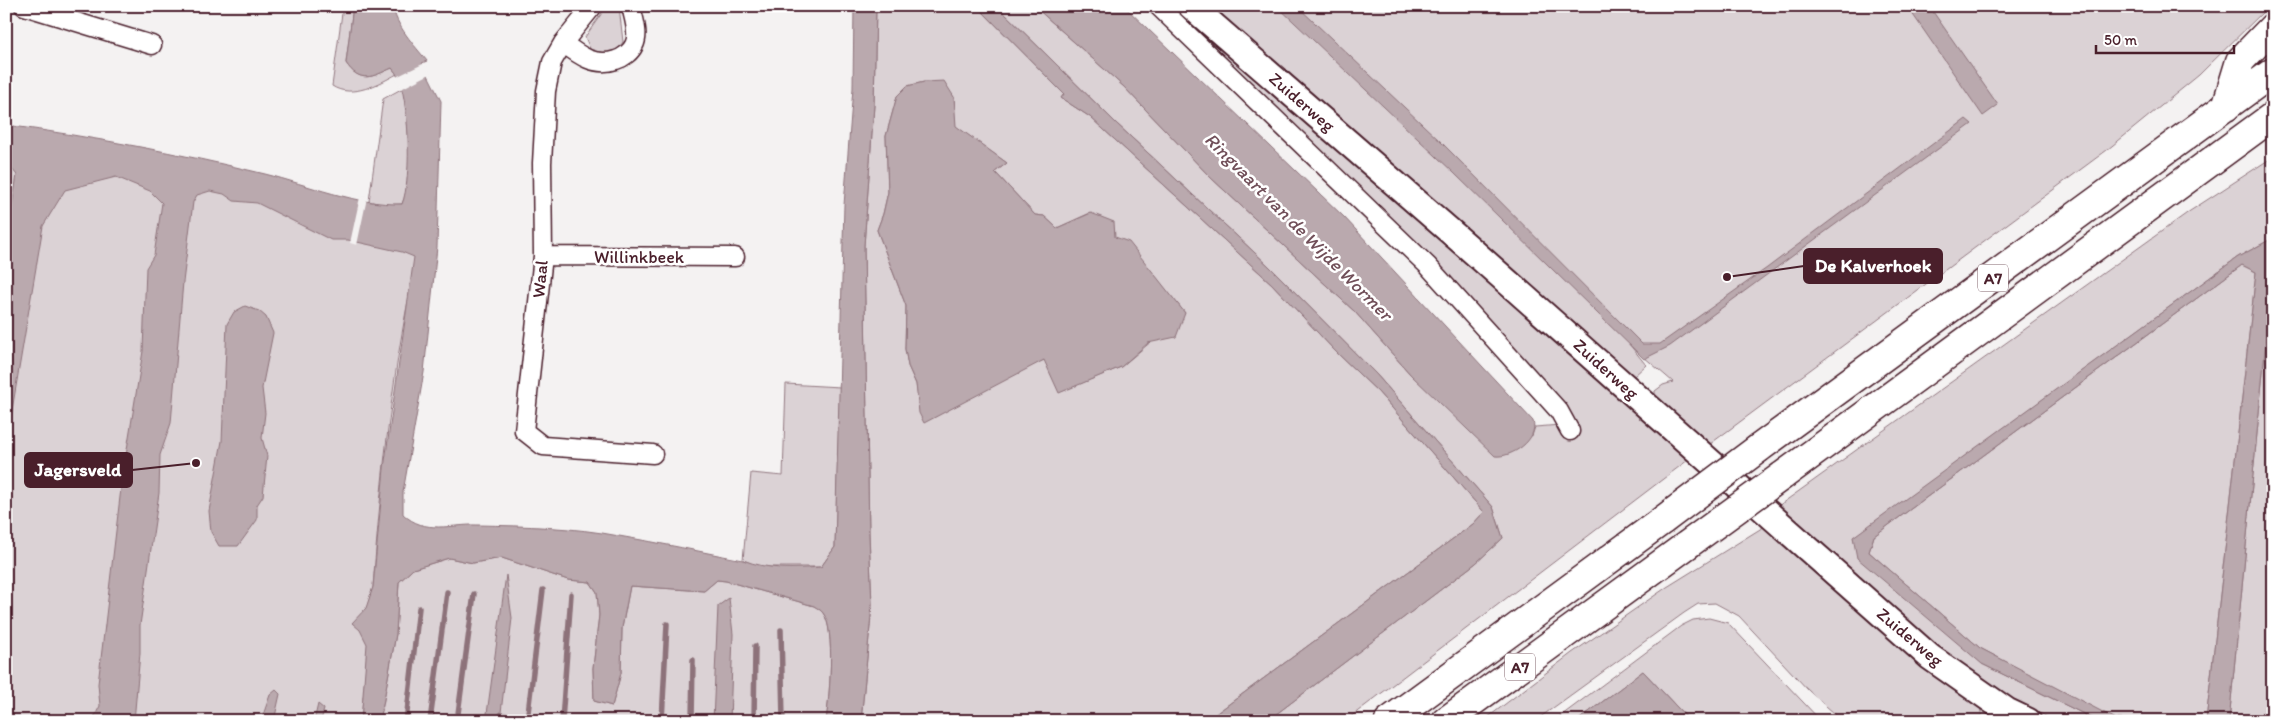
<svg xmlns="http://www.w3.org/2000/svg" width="2279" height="727" font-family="Itim,sans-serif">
  <rect width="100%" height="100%" fill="#f4f2f2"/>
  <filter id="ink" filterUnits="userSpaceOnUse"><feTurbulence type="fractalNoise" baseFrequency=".02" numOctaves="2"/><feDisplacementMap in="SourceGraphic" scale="10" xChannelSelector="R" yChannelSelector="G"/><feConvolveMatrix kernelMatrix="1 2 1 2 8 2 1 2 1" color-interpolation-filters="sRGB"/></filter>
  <g filter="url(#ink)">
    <path fill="#dbd2d5" stroke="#927880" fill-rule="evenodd" d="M343 6H353L346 63C360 84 372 77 392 68L397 74C379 84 352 99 332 86Z
      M607 6H619L623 42C614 56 605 55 591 51L585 37Z
      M876 6H977L1064 94 1061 98 1090 117 1272 284 1335 351 1378 392 1484 512 1473 524 1206 721H861L872 605 869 534 864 246 874 105ZM924 82 954 97 955 126 1007 163 995 172 1035 215 1044 216 1057 228 1090 213 1153 274 1185 313 1121 367 1060 392 1045 360 918 397 916 384 908 366 905 349 906 306 877 230 883 214 888 192 886 136 897 96 908 86Z
      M997 6H1034L1124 87 1210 177 1355 312 1411 375 1532 436 1535 427 1574 424 1165 6H1178L1688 460 1345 721H1267L1476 563 1503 538 1493 507 1376 374 1270 267 1117 124Z
      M1213 6H2269L2199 75 2107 150 1706 447 1655 401V391L1663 385 1673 382 1629 344 1646 365 1634 376 1626 378 1239 42Z
      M403 88C407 124 416 170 402 204L383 205 369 201 383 99Z
      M99 155 214 182 418 255C393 360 381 479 373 587L369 601V635L361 721H6V160Z
      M2273 157V238L2238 257 1853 538 1982 664 2098 721H2055L1998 691 1950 658 1774 509 2190 211Z
      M2242 265 2256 272 2206 721 2113 719 1980 648 1869 552 1874 536Z
      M2273 269V721H2229Z
      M786 384 840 387 835 547 821 567H760L743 560 751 473 783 476Z
      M1765 526 1980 706 1982 719 1843 721 1809 691 1739 616 1715 603 1698 604 1684 613 1535 721H1483L1572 653 1667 587Z
      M449 558 473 563 502 558 568 580 590 582 597 592 599 615 593 668 594 701 612 706 621 673 622 628 630 586 704 591 717 580 726 581 814 606C817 608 821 610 823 613 836 628 829 701 826 721H380L396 634 399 582 413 569Z
      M1709 618 1728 623 1821 721H1690L1643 671 1577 721H1554L1681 626 1693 620Z"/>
    <path fill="#baa9ae" stroke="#8d727a" d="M353 6H393C395 25 415 46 427 61L422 63 441 101 437 247 424 372 403 492V514C425 535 451 524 478 525 525 526 574 527 619 536 661 543 702 552 743 560 768 570 794 569 821 567L835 547 844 205 853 88 854 6H876L874 105 864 246 869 534 872 605 861 721H826C829 701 836 628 823 613 821 610 817 608 814 606L726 581 717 580 704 591 630 586 622 628 621 673 612 706 594 701 593 668 599 615 597 592 590 582 568 580 502 558 473 563 449 558 413 569 399 582 396 634 380 721H361L367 644 360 630 352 623 366 608 373 587 384 468 414 257 402 252 348 240H331L257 203 234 201 224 194 210 191 197 195 193 202 183 282 171 423 160 455 159 493 140 625V653L134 721H92L100 706 98 684 122 480 143 351 146 268 154 255 162 203 150 191 116 177 65 190 43 226 6 446V243L17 175 6 162V125C93 137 179 153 265 174 309 185 355 205 402 204 412 181 411 86 392 68 372 77 360 84 346 63Z
      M977 6H997L1117 124 1270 267 1376 374 1493 507 1503 538 1476 563 1267 721H1206L1473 524 1484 512 1378 392 1335 351 1272 284 1090 117 1061 98 1064 94Z
      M1034 6H1124L1344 217 1533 421C1539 440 1511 458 1495 456L1411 375 1355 312 1210 177 1124 87Z
      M1277 6H1297L1440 141 1642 344H1660L1767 268 1966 119 1972 124 1670 346 1644 359 1454 173Z
      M1907 6H1929L1998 105 1983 116Z
      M944 81 954 97 956 126 1007 163 995 172 1035 215 1044 216 1057 228 1091 213 1114 222 1115 237 1129 242 1185 313 1176 337 1148 343 1121 367 1059 393 1044 360 924 423 919 413 916 384 908 366 905 349 906 306 877 230 883 214 888 192 886 136 897 96 907 86 924 82Z
      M2273 238V269L2229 721H2206L2256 272 2242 265 1874 536 1869 552 1980 648 2120 721H2098L1982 664 1857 558 1853 537 2238 257Z
      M245 306 259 311 266 317 273 333 262 388 265 413 262 438 267 456 263 496 257 505V520L238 546H219L211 532 209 511 222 441 227 324 234 312Z
      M506 575 512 618 500 721H486Z
      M729 598 733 634 730 721H713L718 606Z
      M1643 671 1690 721H1673L1671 719 1668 721H1577Z
      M276 690 280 694 274 721H261L270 695Z
      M318 704 324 709 321 721H314Z"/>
    <path fill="#f4f2f2" d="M429 61 425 64 430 74 401 89 396 77Z
      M360 197 367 198 357 245 350 243Z"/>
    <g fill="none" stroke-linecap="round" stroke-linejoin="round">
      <path stroke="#8d727a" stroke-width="5.5" d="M781 630 783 721
        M501 715 557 721
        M406 721 419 608
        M430 721 447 592
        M457 721 474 594
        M527 721 543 590
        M562 721 571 594
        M662 721 667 624
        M692 721 693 660
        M754 721 755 646"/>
      <defs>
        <path id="street" d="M24 6 152 45
          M593 6 563 43 552 62 546 91 542 163 543 256 524 431 543 446 653 454
          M1158 6 1428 266 1559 411 1570 431
          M563 43C580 56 595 67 616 60 623 58 631 52 634 45 640 34 633 17 631 6
          M543 256 735 257"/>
        <path id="secondary" d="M1191 6 1467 246 1930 657 2007 711 2028 721"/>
        <path id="highway" d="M2226 107 2240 61 2273 27
          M1759 448 2273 72
          M1782 476 2273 116
          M1389 721 1663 520
          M1446 721 1687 545"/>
      </defs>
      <use href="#street" stroke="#4a1f2b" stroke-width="21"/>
      <use href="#secondary" stroke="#4a1f2b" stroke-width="29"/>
      <use href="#highway" stroke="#4a1f2b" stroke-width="31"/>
      <use href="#street" stroke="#fff" stroke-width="18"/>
      <use href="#secondary" stroke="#fff" stroke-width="25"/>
      <use href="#highway" stroke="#fff" stroke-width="28"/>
      <defs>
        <path id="highway-bridge" d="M1663 520 1759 448
          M1687 545 1782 476"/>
      </defs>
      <use href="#highway-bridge" stroke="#4a1f2b" stroke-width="31" stroke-linecap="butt"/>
      <use href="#highway-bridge" stroke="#fff" stroke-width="28"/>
    </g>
  </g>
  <g text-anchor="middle" stroke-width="5" stroke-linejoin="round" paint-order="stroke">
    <g fill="#fff" stroke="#80626b" stroke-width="1">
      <rect x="1978" y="264.5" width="30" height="27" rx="4"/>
      <rect x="1505" y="653.5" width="30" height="27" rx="4"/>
    </g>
    <g font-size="16" font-weight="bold" fill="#4a1f2b">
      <text x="1993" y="284">A7</text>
      <text x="1520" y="673">A7</text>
    </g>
    <g font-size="18" fill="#4a1f2b" stroke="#fff">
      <text transform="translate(1302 102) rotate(41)" y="6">Zuiderweg</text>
      <text x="639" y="263">Willinkbeek</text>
      <text transform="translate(540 279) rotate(-85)" y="6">Waal</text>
      <text transform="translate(1606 369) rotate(42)" y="6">Zuiderweg</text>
      <text transform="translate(1910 637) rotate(40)" y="6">Zuiderweg</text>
    </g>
    <g font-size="19" font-style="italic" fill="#714f59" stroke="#fff">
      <text transform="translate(1299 226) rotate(45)" y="7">Ringvaart van de Wijde Wormer</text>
    </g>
  </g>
  <path fill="none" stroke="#4a1f2b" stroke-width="2" d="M1727 277L1804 266M196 463L132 470"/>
  <g fill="#4a1f2b" stroke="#fff" stroke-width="2">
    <circle cx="1727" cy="277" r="5"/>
    <circle cx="196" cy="463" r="5"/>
  </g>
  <g fill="#4a1f2b" stroke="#4a1f2b" stroke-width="2">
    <rect x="1804" y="249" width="138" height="34" rx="5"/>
    <rect x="25" y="453" width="107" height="34" rx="5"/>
  </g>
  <g font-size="19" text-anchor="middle" font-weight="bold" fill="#fff">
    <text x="1873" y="272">De Kalverhoek</text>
    <text x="78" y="476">Jagersveld</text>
  </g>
  <rect width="2279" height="727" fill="none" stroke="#fff" stroke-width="25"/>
  <rect x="12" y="12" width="2254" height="702" fill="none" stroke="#4a1f2b" stroke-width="2" filter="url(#ink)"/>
  <path d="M2096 45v8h138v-8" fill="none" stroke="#4a1f2b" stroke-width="2.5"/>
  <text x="2104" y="45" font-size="15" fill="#4a1f2b" stroke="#ffffff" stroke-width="4" paint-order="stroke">50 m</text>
</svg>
